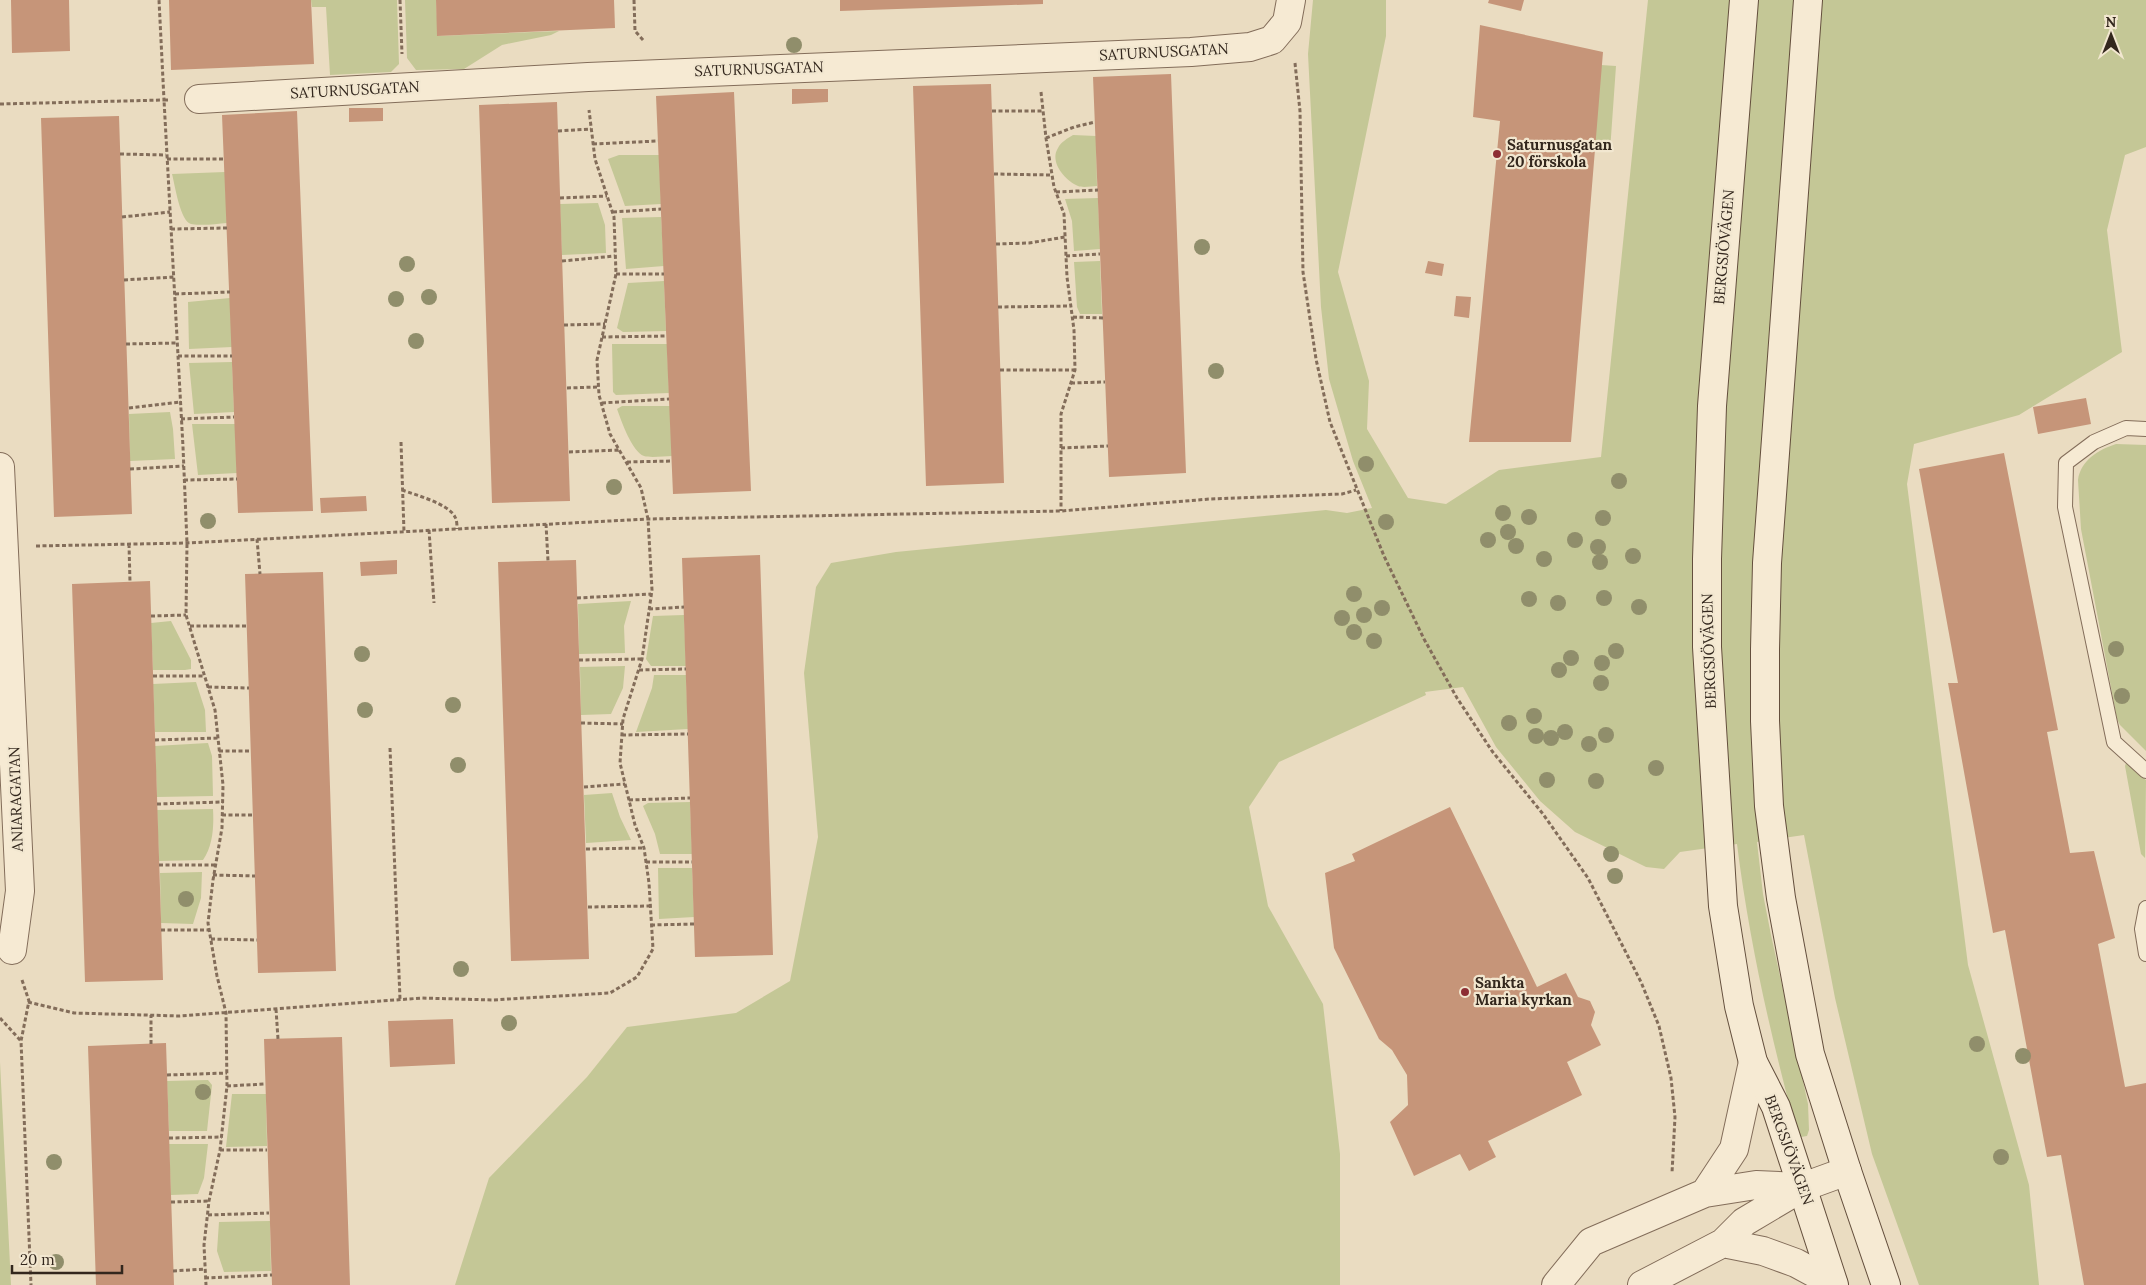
<svg xmlns="http://www.w3.org/2000/svg" width="2146" height="1285" font-family="Lora,serif">
  <rect width="100%" height="100%" fill="#eadcc1"/>
  <path fill="#c4c796" d="M311 0H397L399 64 391 72 330 75 326 7H312Z
    M405 0H436L438 36 559 31 551 35 502 45 464 69 416 70 407 58Z
    M1313 0H1386V36L1338 272 1369 381 1367 429 1408 498 1446 504 1499 470 1601 457 1648 0H2146V147L2125 155 2107 230 2122 352 2019 415 1914 444 1907 484 1968 965 2029 1185 2039 1285H1919L1872 1154 1835 998 1804 835 1757 842 1763 894 1771 935 1808 1104 1809 1130 1807 1136 1801 1137 1798 1135 1795 1126C1770 1033 1749 940 1737 844L1680 852 1664 869 1646 867 1575 832 1540 801 1496 747 1463 687 1425 692 1426 695 1279 762 1249 807 1268 906 1323 1004 1340 1154V1285H455L489 1178 587 1077 627 1027 736 1013 790 981 818 837 804 673 816 587 831 563 896 552 1326 510 1347 513 1372 508 1353 461 1329 379 1321 307 1308 54Z
    M1601 65 1616 66 1610 151H1594Z
    M1073 135 1096 136 1097 186C1092 186 1083 188 1078 186 1065 180 1049 162 1058 148 1061 142 1068 138 1073 135Z
    M619 155H659L661 204 625 206 608 159Z
    M225 172 227 223C216 224 202 226 191 224 180 221 175 185 172 174Z
    M1098 198 1100 249 1074 251 1072 221 1065 199Z
    M598 203 605 225 606 253 562 255 560 204Z
    M661 217 664 266 626 269 622 218Z
    M1100 261 1102 314H1080L1077 307 1074 262Z
    M664 281 666 331 623 332 617 328 628 283Z
    M230 298 232 347 189 349 188 302Z
    M612 344H667L669 393 616 395 613 392Z
    M232 362 234 412 194 414 189 363Z
    M622 406H670L672 456C664 456 651 458 644 456 632 452 621 420 617 409Z
    M170 412 173 429 175 459 130 461 129 414Z
    M192 424H235L237 473 198 475Z
    M2116 444 2146 445V751L2120 725 2117 719 2081 529 2078 480C2081 460 2098 450 2116 444Z
    M631 601 624 626 625 653 579 654 578 604Z
    M684 615 686 666H651L646 659 653 616Z
    M171 621 191 660V669L185 670H153L151 623Z
    M625 666 623 688 611 714 581 715 580 667Z
    M654 675H686L688 729 636 732 652 688Z
    M196 682 205 710 206 732H155L153 684Z
    M208 743 212 756 213 796 157 797 155 746Z
    M2126 763 2146 780 2145 858 2141 854 2125 766Z
    M612 793 620 817 631 840 586 843 584 795Z
    M690 802 692 854H660L655 834 643 806 648 803Z
    M213 809C214 826 213 846 203 860L159 861 157 810Z
    M658 868H692L694 917 659 919Z
    M202 872 201 898 193 924 161 923 160 873Z
    M0 1062 11 1285H0Z
    M208 1080 212 1085 207 1131H169L167 1081Z
    M232 1094H266L267 1146 226 1147Z
    M169 1144H208L204 1178 198 1194 171 1195Z
    M270 1221 271 1271 224 1272 217 1251 219 1222Z"/>
  <path fill="#c69579" d="M11 0H69L70 51 12 53Z
    M169 0H311L314 64 171 70Z
    M436 0H614L615 28 437 36Z
    M840 0H1043V4L840 11Z
    M1489 0H1524L1521 11 1488 3Z
    M1480 25 1603 52 1571 442H1469L1500 121 1473 117Z
    M1171 74 1186 473 1109 477 1093 77Z
    M991 84 1004 483 926 486 913 86Z
    M792 89H828V102L792 104Z
    M734 92 751 491 673 494 656 96Z
    M557 102 570 501 492 503 479 105Z
    M349 108H383V121L349 122Z
    M297 111 313 511 238 513 222 115Z
    M119 116 132 514 54 517 41 118Z
    M1428 261 1444 264 1442 276 1425 273Z
    M1456 296 1471 297 1469 318 1454 316Z
    M2086 398 2091 424 2038 434 2033 407Z
    M2004 453 2058 730 2047 732 2070 853 2094 851 2115 938 2098 944 2125 1087 2146 1083V1285H2084L2061 1155 2047 1157 2005 930 1993 933 1948 683H1958L1919 469Z
    M366 496 367 511 321 513 320 498Z
    M760 555 773 955 695 957 682 558Z
    M397 560V574L361 576 360 562Z
    M576 560 589 959 511 961 498 562Z
    M323 572 336 971 258 973 245 574Z
    M150 581 163 980 85 982 72 584Z
    M1450 807 1537 987 1566 973 1578 997 1590 1001 1595 1012 1591 1025 1601 1045 1567 1062 1582 1095 1488 1141 1496 1157 1469 1171 1460 1154 1414 1176 1390 1122 1408 1105 1407 1075 1392 1050 1379 1039 1334 948 1325 873 1355 861 1352 854Z
    M453 1019 455 1064 390 1067 388 1021Z
    M342 1037 350 1285H272L264 1039Z
    M166 1043 174 1285H96L88 1046Z"/>
  <g fill="none" stroke-linecap="round" stroke-linejoin="round">
    <defs>
      <path id="lane" d="M2146 429 2126 428 2094 442 2066 463 2065 507 2114 742 2146 771
        M2146 908 2142 929 2146 954"/>
      <path id="street" d="M199 99 588 77 1191 52 1250 47 1272 40 1287 22 1291 0
        M0 467 20 891 12 950
        M1705 1193 1734 1149 1753 1062
        M1723 1243 1763 1251 1796 1263 1833 1283
        M1556 1285 1591 1242 1705 1193 1756 1185 1803 1187
        M1642 1285 1723 1243 1744 1222 1803 1187 1847 1171"/>
      <path id="secondary" d="M1744 0 1712 406 1707 559V647L1723 906 1739 1006 1753 1062 1776 1107 1834 1285
        M1808 0 1767 563 1765 649V721L1769 806 1781 898 1810 1054 1847 1171 1886 1285"/>
    </defs>
    <use href="#lane" stroke="#836d5a" stroke-width="16"/>
    <use href="#street" stroke="#836d5a" stroke-width="30"/>
    <use href="#secondary" stroke="#644f3d" stroke-width="30"/>
    <path stroke="#836d5a" stroke-width="3" stroke-dasharray="4 2.5" stroke-linecap="butt" d="M400 0 402 54
      M634 0 635 31 644 41
      M1295 63 1300 111 1303 272 1316 359 1330 422 1384 556 1424 639 1457 698 1492 751 1543 814 1588 878 1641 982 1659 1026 1671 1078 1675 1117 1672 1173
      M1041 92 1046 138 1054 187 1064 214 1067 277 1074 330 1075 370 1061 414V511
      M168 100H164L183 447 187 543 186 615 215 710 223 785 222 828 213 880 208 923 217 976 226 1013 227 1086 220 1150 209 1201 204 1245 206 1285
      M0 104 164 100 159 0
      M992 111H1043
      M558 131 591 129
      M1046 138 1074 127 1095 122
      M593 144 658 141
      M120 154 166 155
      M167 159H224
      M994 174 1052 175
      M1056 192 1098 190
      M560 198 607 196
      M613 212 661 209
      M122 217 170 212
      M171 229 227 228
      M996 244 1029 243 1065 237
      M1066 256 1100 254
      M562 261 615 256
      M616 274H664
      M124 280 174 277
      M175 294 230 292
      M998 307 1071 306
      M1073 317 1103 318
      M564 325 605 324
      M602 337 667 336
      M126 344 177 343
      M178 356H232
      M1000 370H1075
      M1071 383 1105 382
      M567 388 598 387
      M602 403 669 399
      M129 408 181 402
      M181 419 234 417
      M401 442 404 532
      M1061 448 1108 446
      M569 452 619 450
      M627 462 672 461
      M130 469 184 466
      M184 480 237 479
      M402 490C416 495 449 504 455 517 457 520 457 526 457 529
      M546 524 548 561
      M429 530 434 603
      M257 539 260 574
      M129 544 130 582
      M36 546 187 543 648 519 1061 511 1210 499 1342 494 1356 490
      M577 598 651 594
      M649 609 684 607
      M151 616 186 615
      M190 626H247
      M579 660 642 659
      M639 670 686 669
      M153 676H205
      M208 687 249 688
      M581 723 623 724
      M622 735 688 734
      M155 740 218 738
      M390 748 400 999
      M219 751H251
      M584 787 625 784
      M629 800 690 798
      M157 804 223 802
      M222 815H253
      M586 849 644 848
      M646 862H692
      M159 865H215
      M213 875 255 876
      M588 907 650 906
      M651 925 694 924
      M161 930H209
      M211 939 257 940
      M22 980 29 1001 21 1041 31 1285
      M28 1002 74 1013 179 1016 422 998 492 1000 610 993 637 977 653 949 649 883 644 848 635 825 620 763 623 719 642 659 652 590 648 519 641 488 610 434 599 395 597 360 616 274 614 217 595 159 589 110
      M276 1009 278 1039
      M0 1018 21 1041
      M151 1044V1015
      M167 1075 227 1073
      M227 1086 265 1084
      M169 1138 222 1137
      M220 1150H267
      M171 1202 209 1201
      M208 1215 269 1213
      M173 1271 205 1269
      M205 1278 272 1275"/>
    <use href="#lane" stroke="#f6ead3" stroke-width="14"/>
    <use href="#street" stroke="#f6ead3" stroke-width="28"/>
    <use href="#secondary" stroke="#f6ead3" stroke-width="28"/>
  </g>
  <g fill="#908e6b">
    <circle cx="794" cy="45" r="8"/>
    <circle cx="1202" cy="247" r="8"/>
    <circle cx="407" cy="264" r="8"/>
    <circle cx="429" cy="297" r="8"/>
    <circle cx="396" cy="299" r="8"/>
    <circle cx="416" cy="341" r="8"/>
    <circle cx="1216" cy="371" r="8"/>
    <circle cx="1366" cy="464" r="8"/>
    <circle cx="1619" cy="481" r="8"/>
    <circle cx="614" cy="487" r="8"/>
    <circle cx="1503" cy="513" r="8"/>
    <circle cx="1529" cy="517" r="8"/>
    <circle cx="1603" cy="518" r="8"/>
    <circle cx="208" cy="521" r="8"/>
    <circle cx="1386" cy="522" r="8"/>
    <circle cx="1508" cy="532" r="8"/>
    <circle cx="1488" cy="540" r="8"/>
    <circle cx="1575" cy="540" r="8"/>
    <circle cx="1516" cy="546" r="8"/>
    <circle cx="1598" cy="547" r="8"/>
    <circle cx="1633" cy="556" r="8"/>
    <circle cx="1544" cy="559" r="8"/>
    <circle cx="1600" cy="562" r="8"/>
    <circle cx="1354" cy="594" r="8"/>
    <circle cx="1604" cy="598" r="8"/>
    <circle cx="1529" cy="599" r="8"/>
    <circle cx="1558" cy="603" r="8"/>
    <circle cx="1639" cy="607" r="8"/>
    <circle cx="1382" cy="608" r="8"/>
    <circle cx="1364" cy="615" r="8"/>
    <circle cx="1342" cy="618" r="8"/>
    <circle cx="1354" cy="632" r="8"/>
    <circle cx="1374" cy="641" r="8"/>
    <circle cx="2116" cy="649" r="8"/>
    <circle cx="1616" cy="651" r="8"/>
    <circle cx="362" cy="654" r="8"/>
    <circle cx="1571" cy="658" r="8"/>
    <circle cx="1602" cy="663" r="8"/>
    <circle cx="1559" cy="670" r="8"/>
    <circle cx="1601" cy="683" r="8"/>
    <circle cx="2122" cy="696" r="8"/>
    <circle cx="453" cy="705" r="8"/>
    <circle cx="365" cy="710" r="8"/>
    <circle cx="1534" cy="716" r="8"/>
    <circle cx="1509" cy="723" r="8"/>
    <circle cx="1565" cy="732" r="8"/>
    <circle cx="1606" cy="735" r="8"/>
    <circle cx="1536" cy="736" r="8"/>
    <circle cx="1551" cy="738" r="8"/>
    <circle cx="1589" cy="744" r="8"/>
    <circle cx="458" cy="765" r="8"/>
    <circle cx="1656" cy="768" r="8"/>
    <circle cx="1547" cy="780" r="8"/>
    <circle cx="1596" cy="781" r="8"/>
    <circle cx="1611" cy="854" r="8"/>
    <circle cx="1615" cy="876" r="8"/>
    <circle cx="186" cy="899" r="8"/>
    <circle cx="461" cy="969" r="8"/>
    <circle cx="509" cy="1023" r="8"/>
    <circle cx="1977" cy="1044" r="8"/>
    <circle cx="2023" cy="1056" r="8"/>
    <circle cx="203" cy="1092" r="8"/>
    <circle cx="2001" cy="1157" r="8"/>
    <circle cx="54" cy="1162" r="8"/>
    <circle cx="56" cy="1262" r="8"/>
  </g>
  <g fill="#8d2e34" stroke="#f2e7d0" stroke-width="2">
    <circle cx="1497" cy="154" r="5"/>
    <circle cx="1465" cy="992" r="5"/>
  </g>
  <g text-anchor="middle" stroke-width="4.5" stroke-linejoin="round" paint-order="stroke">
    <g font-size="15" fill="#33271d" stroke="#f2e7d0">
      <text transform="translate(1164 52) rotate(-3)" y="5">SATURNUSGATAN</text>
      <text transform="translate(759 69) rotate(-2)" y="5">SATURNUSGATAN</text>
      <text transform="translate(355 90) rotate(-3)" y="5">SATURNUSGATAN</text>
      <text transform="translate(1724 247) rotate(-85)" y="5">BERGSJÖVÄGEN</text>
      <text transform="translate(1709 651) rotate(-92)" y="5">BERGSJÖVÄGEN</text>
      <text transform="translate(16 799) rotate(-92)" y="5">ANIARAGATAN</text>
      <text transform="translate(1789 1150) rotate(70)" y="5">BERGSJÖVÄGEN</text>
    </g>
    <g font-size="15" font-weight="bold" fill="#33271d" stroke="#f2e7d0" text-anchor="start">
      <text x="1507" y="150">Saturnusgatan<tspan x="1507" dy="17">20 förskola</tspan></text>
      <text x="1475" y="988">Sankta<tspan x="1475" dy="17">Maria kyrkan</tspan></text>
    </g>
  </g>
  <g transform="translate(2111 35)" stroke="#f2e7d0" stroke-width="4" paint-order="stroke">
  <path d="M0-4L9 19L0 12L-9 19Z" fill="#33271d"/>
  <text y="-8" font-size="14" font-weight="bold" text-anchor="middle" fill="#33271d">N</text>
  </g>
  <path d="M12 1265v8h110v-8" fill="none" stroke="#33271d" stroke-width="2.5"/>
  <text x="20" y="1265" font-size="15" fill="#33271d" stroke="#f2e7d0" stroke-width="4" paint-order="stroke">20 m</text>
</svg>
